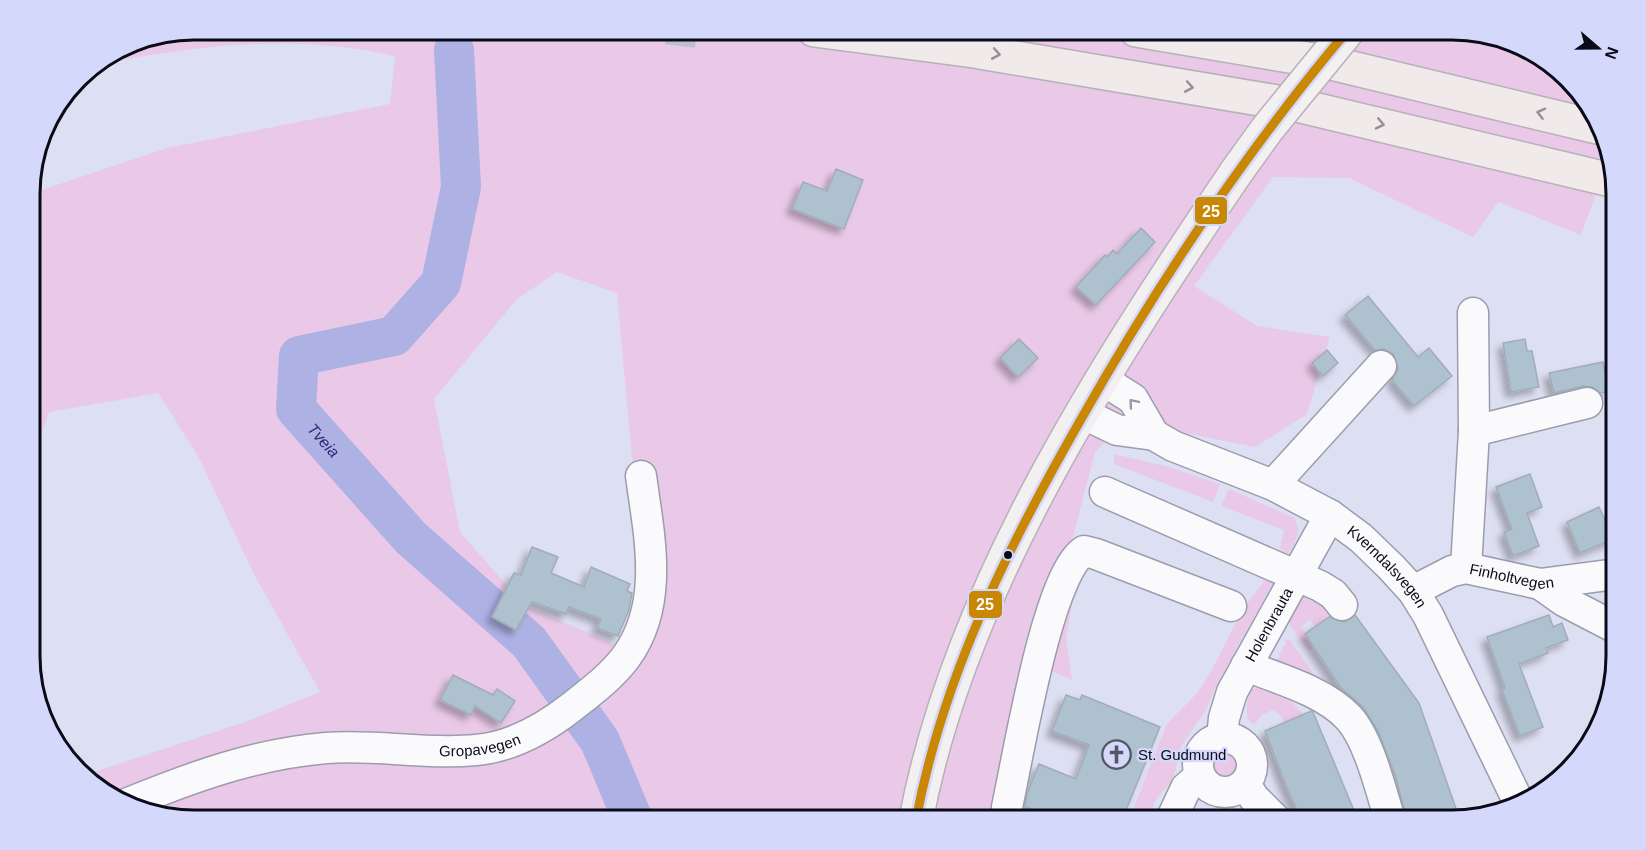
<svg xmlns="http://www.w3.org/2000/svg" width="1646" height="850" font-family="Arial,sans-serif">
  <defs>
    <filter id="shadow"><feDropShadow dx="-5.5" dy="5.5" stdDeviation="3" flood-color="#0004"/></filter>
  </defs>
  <rect width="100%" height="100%" fill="#dddff2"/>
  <path fill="#e9c9e7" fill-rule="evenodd" d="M194 30H1452L1525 47 1588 103 1609 158 1581 235 1498 202 1473 237 1349 178 1273 177 1194 286 1257 326 1330 337 1307 414 1255 447 1125 421 1095 452 1062 579 1077 572 1066 639 1072 680 1044 668 1006 820H194L121 803 88 774 242 723 320 692 255 576 198 456 158 393 49 412 31 462 30 198 45 189 167 148 390 104 395 56C297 33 193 45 96 65L132 42ZM557 272 617 293 633 469 653 599 635 653 524 605 460 532 434 399 517 299Z
    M1114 454 1165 466 1220 484 1213 502 1114 464Z
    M1229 489 1294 518C1303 532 1295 543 1287 555L1280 548 1284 530 1221 506Z
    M1267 579H1275L1216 686 1206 710 1182 745 1173 779 1155 801 1149 820H1129L1165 728C1175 712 1192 702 1202 686 1225 652 1237 609 1267 579Z
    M1307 594 1342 610 1317 629 1310 620 1301 626 1313 648 1308 651 1288 622 1303 595Z
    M1287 639 1290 640 1322 686 1273 661 1280 657 1278 652 1283 651 1282 647 1286 645 1284 641Z
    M1264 685 1292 702 1305 717 1286 725 1280 715 1273 710 1263 714 1254 725 1247 718V701L1252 690Z
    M1212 766a13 13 0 1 1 26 0a13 13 0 1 1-26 0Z"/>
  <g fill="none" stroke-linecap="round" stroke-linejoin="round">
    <path stroke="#adb1e4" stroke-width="40" id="s1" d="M454 50 461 187 441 283 394 336 299 356 296 409 411 538 529 642 600 741 633 820"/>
  </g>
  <path fill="#aec1cf" stroke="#a2acb8" stroke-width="1.5" filter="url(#shadow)" d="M836 169 863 180 844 229 792 209 803 182 827 191Z
    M1141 228 1155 242 1096 305 1076 287 1105 255 1107 257 1113 250 1117 254Z
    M1368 296 1418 357 1429 348 1452 376 1414 406 1392 380 1398 369 1393 354 1384 349 1375 350 1345 315Z
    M1019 339 1038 358 1018 377 1000 358Z
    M1525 339 1527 351H1532L1539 387 1511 392 1503 343Z
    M1327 350 1338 363 1323 376 1312 363Z
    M1603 362 1609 391 1600 393 1592 387 1583 386 1554 393 1549 373Z
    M1530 474 1542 507 1527 513 1539 546 1513 556 1504 532 1512 529 1496 487Z
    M1599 507 1614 539 1580 553 1567 522Z
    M532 547 558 557 551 573 584 587 591 567 630 584 627 591 632 593 629 610 618 636 597 628 601 619 569 607 566 614 532 602 516 630 492 617 514 573 521 575Z
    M1355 615 1419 703 1460 820H1407L1395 775 1378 731 1363 707 1341 688 1305 634 1329 617 1344 622Z
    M1549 615 1553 627 1562 623 1568 640 1546 648 1548 653 1519 664 1543 727 1520 736 1502 690 1505 688 1487 637Z
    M453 675 493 695 497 689 515 701 501 723 475 706 471 715 440 700Z
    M1066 695 1080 700 1082 695 1160 727 1122 820H1026L1031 809 1025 806 1027 794 1039 764 1076 779 1089 745 1052 731Z
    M1311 711 1313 712 1358 820H1302L1288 791 1265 731Z"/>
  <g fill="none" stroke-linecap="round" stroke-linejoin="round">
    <path stroke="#bdbfd1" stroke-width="30" stroke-dasharray="30 15" stroke-linecap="butt" d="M680 46 682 30"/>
    <defs>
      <g id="minor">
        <path d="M1103 380 1133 399 1154 435"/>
        <path id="s2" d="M1084 414 1117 430 1154 435 1173 446 1273 485 1330 515 1361 538 1391 567 1413 591 1428 615 1518 801"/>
        <path d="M1474 431 1587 403"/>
        <path d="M1273 485 1381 366"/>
        <path d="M1105 492 1320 586 1333 594 1342 605"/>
        <path d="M1466 568 1474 431 1473 313"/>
        <path d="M1540 584 1564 601 1616 628"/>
        <path id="s3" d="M1413 591 1452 571 1466 568 1540 584 1616 574"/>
        <path d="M1246 666C1279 679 1324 691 1349 718 1369 740 1381 791 1390 820"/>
        <circle cx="1225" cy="765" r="27"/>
        <path id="s4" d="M1222 738 1224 718 1232 692 1330 515"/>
        <path d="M1245 784 1254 798 1276 820"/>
        <path id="s5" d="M126 804C192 777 255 754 326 748 376 744 426 755 476 750 512 747 545 728 573 706 592 691 612 676 626 657 665 604 649 535 641 476"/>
        <path d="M1007 807C1018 758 1047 575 1084 551L1096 554 1231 606"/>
        <path d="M1171 820 1186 788 1200 776"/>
      </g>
      <path id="major" d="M916 820C959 589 1107 363 1237 171"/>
      <path id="highway" d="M814 30 974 51 1301 106 1615 181
        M1136 30 1331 63 1597 127"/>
    </defs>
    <use href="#minor" stroke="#9b9dad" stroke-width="33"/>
    <use href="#major" stroke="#b6b1b8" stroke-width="36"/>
    <use href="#highway" stroke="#b6b1b8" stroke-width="36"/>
    <use href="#minor" stroke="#fafafd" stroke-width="30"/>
    <use href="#major" stroke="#f3f0f2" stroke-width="33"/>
    <use href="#highway" stroke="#f0eaea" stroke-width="33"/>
    <defs>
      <path id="major-bridge" d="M1237 171 1268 128 1348 30"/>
    </defs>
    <use href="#major-bridge" stroke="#b6b1b8" stroke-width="36" stroke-linecap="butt"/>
    <use href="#major-bridge" stroke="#f3f0f2" stroke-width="33"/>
    <defs>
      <path id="bus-1" d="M916 820C943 676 1008 547 1080 421 1158 283 1246 151 1348 30"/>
    </defs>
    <use href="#bus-1" stroke="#d4d8fb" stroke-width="14"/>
    <use href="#bus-1" stroke="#c88705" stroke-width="9"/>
  </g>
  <defs><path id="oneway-chevron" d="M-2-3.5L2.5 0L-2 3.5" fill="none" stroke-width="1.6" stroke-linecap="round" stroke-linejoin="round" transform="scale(1.5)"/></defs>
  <g stroke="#949196">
    <use href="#oneway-chevron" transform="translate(996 54) rotate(10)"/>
    <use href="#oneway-chevron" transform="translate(1189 87) rotate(10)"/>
    <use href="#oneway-chevron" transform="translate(1541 113) rotate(-166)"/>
    <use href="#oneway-chevron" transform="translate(1380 124) rotate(13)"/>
  </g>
  <use stroke="#9a9aa2" href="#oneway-chevron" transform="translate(1133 403) rotate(-130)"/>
  <defs>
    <symbol id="church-ring" viewBox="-11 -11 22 22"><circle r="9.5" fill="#d4d8fb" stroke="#545565" stroke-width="1.5"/><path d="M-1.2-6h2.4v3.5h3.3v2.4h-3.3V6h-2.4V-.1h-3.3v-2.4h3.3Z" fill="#545565"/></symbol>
  </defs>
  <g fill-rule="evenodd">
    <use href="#church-ring" x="1100" y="738" width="33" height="33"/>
  </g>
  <circle fill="#0a0b19" stroke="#d4d8fb" stroke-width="2" cx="1008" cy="555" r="5"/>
  <g text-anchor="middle" stroke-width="4.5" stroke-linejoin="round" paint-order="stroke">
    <g font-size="15" fill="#0a0b19" stroke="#d4d8fb">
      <text dy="5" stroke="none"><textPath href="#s2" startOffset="345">Kverndalsvegen</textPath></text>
      <text dy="5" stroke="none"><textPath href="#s3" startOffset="105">Finholtvegen</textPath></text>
      <text dy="5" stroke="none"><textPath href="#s4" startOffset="124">Holenbrauta</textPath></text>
      <text dy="5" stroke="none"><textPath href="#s5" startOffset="363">Gropavegen</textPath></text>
    </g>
    <g font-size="15" fill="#0a0b19" stroke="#d4d8fb" text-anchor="start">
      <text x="1138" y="760">St. Gudmund</text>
    </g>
    <g font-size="16" font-style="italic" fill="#2d2974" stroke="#d4d8fb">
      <text dy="6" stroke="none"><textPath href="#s1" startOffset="498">Tveia</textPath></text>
    </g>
  </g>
  <path d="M0 0H1646V850H0ZM194 40H1452A154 154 0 0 1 1606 194V656A154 154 0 0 1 1452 810H194A154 154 0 0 1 40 656V194A154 154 0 0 1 194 40Z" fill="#d4d8fb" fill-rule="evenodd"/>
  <path fill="none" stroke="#0a0b19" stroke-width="3" d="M194 40H1452A154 154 0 0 1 1606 194V656A154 154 0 0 1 1452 810H194A154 154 0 0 1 40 656V194A154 154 0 0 1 194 40Z"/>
  <g stroke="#d4d8fb" stroke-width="2">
    <rect x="1194" y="196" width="34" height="29" rx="6" fill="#c88705"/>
    <rect x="968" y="590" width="35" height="29" rx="6" fill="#c88705"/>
  </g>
  <g font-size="16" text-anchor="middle" font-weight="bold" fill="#fff">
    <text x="1211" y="217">25</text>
    <text x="985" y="610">25</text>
  </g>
  <g transform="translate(1598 48) rotate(110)" stroke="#d4d8fb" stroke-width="4.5" paint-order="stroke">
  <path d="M0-4.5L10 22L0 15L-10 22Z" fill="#0a0b19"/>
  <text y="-9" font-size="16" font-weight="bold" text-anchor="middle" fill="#0a0b19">N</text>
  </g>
</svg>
